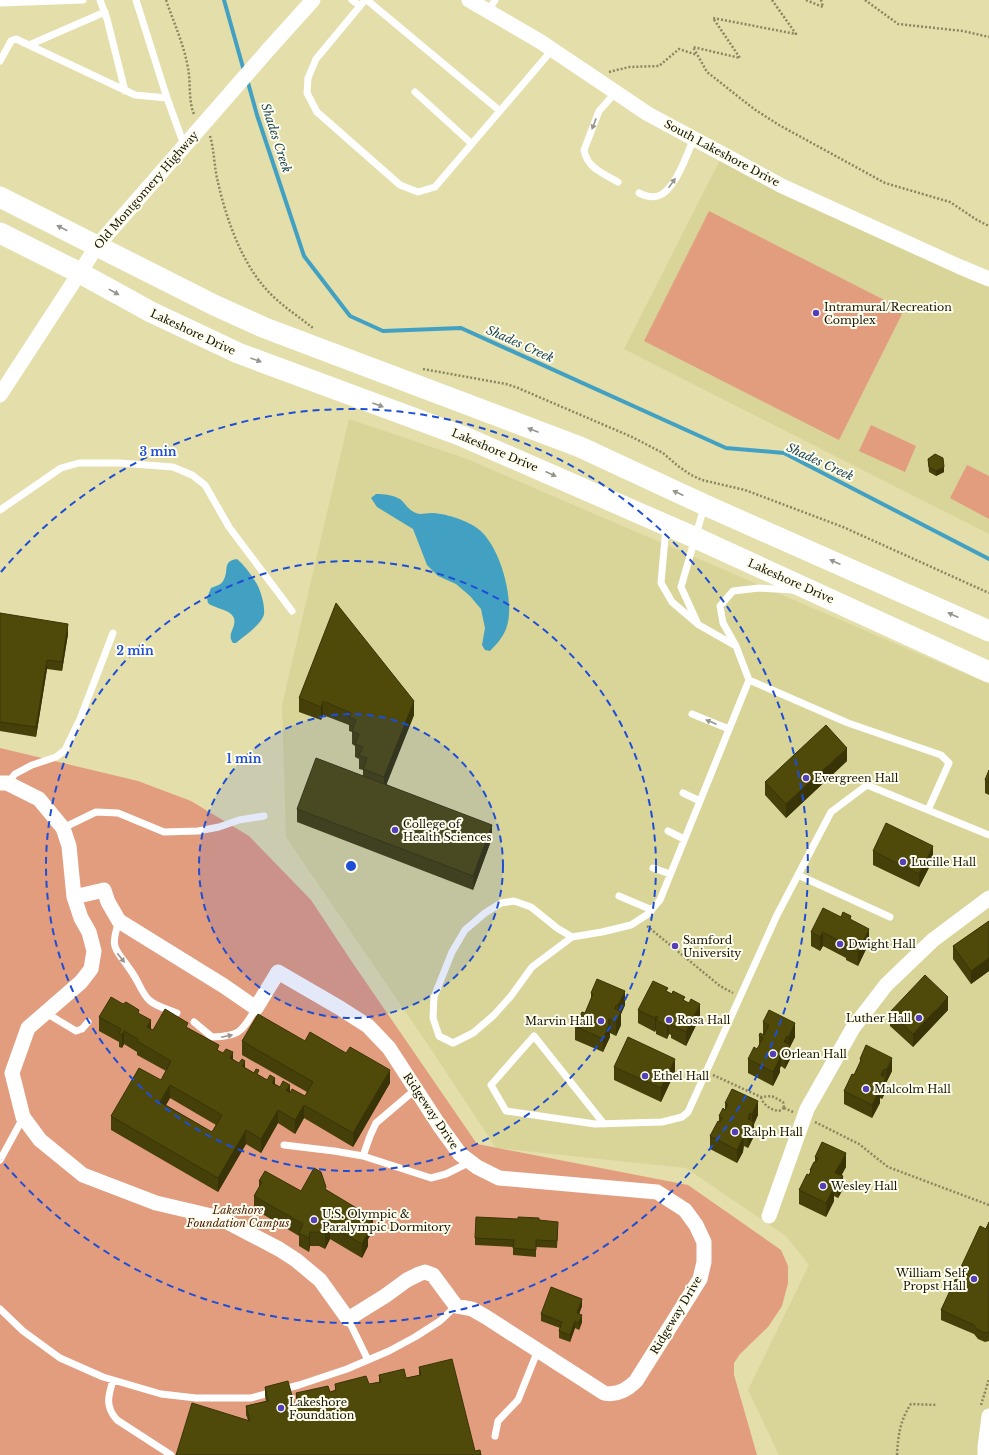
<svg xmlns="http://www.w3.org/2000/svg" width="989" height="1455" font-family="'Libre Baskerville',serif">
  <rect width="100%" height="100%" fill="#e3deaa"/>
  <path fill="#d9d498" d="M723 154 989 277V534L624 349Z
    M349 419 467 459 989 684V1455H779L748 1390 809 1265 786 1236 686 1168 496 1148 435 1055 286 837 282 705Z"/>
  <path fill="#e29c7e" d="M709 211 904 310 839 440 644 341Z
    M871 425 916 446 905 472 859 451Z
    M967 465 989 476V519L950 498Z
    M0 748 138 781 191 801 249 836 311 900 352 962 477 1144 688 1185 781 1250 788 1266V1283L782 1306 768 1327 740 1354 734 1363V1375L757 1455H0Z"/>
  <path fill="#42a1c2" d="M376 494C384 494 393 495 400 499 406 504 408 510 416 513 420 515 426 513 431 513 444 513 466 520 477 528 500 544 515 600 507 626 504 636 497 644 490 651L485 650 482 645 485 628 481 609 470 596 456 584 438 576 427 565 413 529 377 507 371 498Z
    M237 559C244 565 250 573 255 581 260 587 267 610 263 617 258 627 245 635 236 643H233C228 636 232 632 234 625 238 609 216 610 208 603L207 598 211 588C216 586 222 585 224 579 229 571 222 561 237 559Z"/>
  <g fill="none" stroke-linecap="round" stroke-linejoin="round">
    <path stroke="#42a1c2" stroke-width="4" d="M224 0 244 71
      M247 79 257 115 304 256 350 316 383 331 461 328 726 448 784 453 989 559"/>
    <path stroke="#8a8661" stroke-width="2.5" stroke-dasharray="2 2" stroke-linecap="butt" d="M166 0C174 23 184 45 188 68 191 83 188 100 194 114
      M772 0 796 34 713 18 740 58 693 47 707 72 754 109 779 125 885 183 950 202 977 220 989 226
      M806 0 823 7 821 0
      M865 0 898 24 963 31 989 37
      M609 72 629 67 659 66 679 49 697 55
      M210 136C214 149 214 164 217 178 225 215 240 260 266 289 279 304 298 316 313 328
      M423 369 506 384 518 388 632 437 663 453 678 466 691 475 702 480 745 490 843 527 989 593
      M647 926 720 986 733 993
      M713 1075 761 1097 772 1096 783 1102 784 1108
      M761 1097C763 1105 771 1110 779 1111L784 1108
      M784 1108 793 1112
      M815 1122 859 1144 888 1167 989 1205
      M981 1405 989 1379
      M897 1455C898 1436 900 1420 911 1404L937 1405"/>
    <path stroke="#fff" stroke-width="7" d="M100 0 107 19 125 91
      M136 0 167 98 184 145
      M352 0 360 6
      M365 0 316 59 308 78 307 93 317 112 400 185 418 192 435 187 552 50
      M367 0 500 111
      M0 3 83 0
      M488 11 495 0
      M29 45 105 12
      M0 61 11 41 16 39 135 95 167 98
      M415 92 472 144
      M616 92 599 111 584 150C587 168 604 174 618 182
      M639 193C645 196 651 198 658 196 675 191 687 154 694 138
      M0 510 61 468 79 463H120L173 467 192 475 205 485 229 527 292 611
      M697 622 681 587 704 507
      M736 646 723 623 720 606 733 591 759 588 793 590
      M749 680 848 723 941 755 949 763 928 810
      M692 714 729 729
      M7 783 15 774 32 765 56 757 65 750 80 719 113 633
      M683 793 700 801
      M63 828 96 812 118 813 164 832 198 831 219 827 239 820 264 816
      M668 831 684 839
      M653 868 670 874
      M798 875 890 917
      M619 896 652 910
      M119 921C109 951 116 948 131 971 138 980 141 992 149 1000 157 1007 167 1009 177 1013
      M572 937 557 928 531 907 514 901 501 903 485 913 465 930 452 952 434 997 433 1018 439 1036 453 1043 473 1033 494 1015 511 996 532 967 572 937 602 932 631 925 648 914 660 900 749 680 736 646 699 625 672 602 661 583 666 527
      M46 1013 76 1031 82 1029 88 1022
      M194 1022 212 1037C241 1036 242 1031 256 1008
      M604 1124 534 1036 491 1085 506 1111 595 1124 662 1122 682 1117 688 1112 777 915 831 812 867 785 989 835
      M284 1145 334 1151 363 1156 431 1178 446 1174 470 1162
      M363 1156 370 1136 376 1123 416 1089
      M0 1160 23 1118
      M0 1309 23 1331 60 1358 103 1377 161 1394 196 1398H251L299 1385 347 1369 389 1351 415 1337 440 1321 456 1306
      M348 1319 368 1360
      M113 1380C108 1397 105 1406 117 1420L171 1455
      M495 1436 498 1421 518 1400 538 1350"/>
    <path stroke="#fff" stroke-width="15" d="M469 0 541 42 648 114 782 186 958 266 989 279
      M0 395 97 246 268 50 313 0
      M0 783H7L39 799 63 828 69 846 74 897 81 918 89 932 94 951 91 969 81 982 28 1028 12 1073 23 1117 40 1140 83 1175 156 1203 220 1218 279 1249 296 1260 320 1280 348 1319 385 1296 407 1280 419 1274 425 1272 433 1275 456 1306 472 1309 486 1317 604 1393C617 1396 627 1390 636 1381L700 1279 704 1262V1242L696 1225 685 1210 657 1192 499 1178 477 1167 460 1154 439 1125 389 1048 368 1026 340 1008 278 972 256 1008 224 986 119 921 108 902 104 890 74 897
      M769 1216 807 1109 853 1028 886 985 933 940 989 898
      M985 1455V1447L989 1416"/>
    <path stroke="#fff" stroke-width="21" d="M0 197 214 305 265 328 580 447 705 505 989 631
      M0 233 80 273 151 312 238 353 462 436 696 538 989 672"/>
  </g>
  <path fill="#454009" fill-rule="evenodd" d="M928 459 944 472 936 476 929 472Z
    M0 613 68 634 62 671 47 669 36 737 0 731Z
    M299 698 414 715 386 784 492 838 473 890 297 822V809L363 775V770L359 769V759L355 757V746L352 744V732L349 731V725L323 715 321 720 299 712Z
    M847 761 786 818 765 795V782Z
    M989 770V795L985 793V780Z
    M873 851 933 860 919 887 873 865Z
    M841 917 851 920 869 943 858 966 846 960V958L823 946 820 951 811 946V932Z
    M989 921V971L971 984 953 959V946Z
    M668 992 685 1001 700 1017 686 1046 671 1038V1035L669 1034 667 1039 656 1034V1029L655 1032 638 1023V1010Z
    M591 993 625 1005 621 1014V1025L616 1036 610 1033V1037L603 1052 575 1040V1026L585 1013 591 998Z
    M123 1004 139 1014 151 1029 153 1030 188 1028 219 1051 233 1059 245 1068 290 1092 305 1096 307 1092 242 1055V1041H305L390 1083 353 1147 304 1118 295 1134 278 1123 261 1153 246 1144 218 1192 111 1130V1116L161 1080 166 1071 137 1055V1052L124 1044 122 1048 119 1047V1042L99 1031V1017ZM170 1098 216 1125 212 1132 166 1105Z
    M948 1010 913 1047 890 1026V1012Z
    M763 1022 795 1037 790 1047V1059L785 1069 781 1066 780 1068V1072L773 1086 748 1073V1059L757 1049 759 1047V1036L763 1035Z
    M860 1059 892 1071 886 1083V1091L882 1099 880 1098V1103L872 1118 844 1104V1091L854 1075 860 1064Z
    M614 1067 675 1072 661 1102 614 1080Z
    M725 1103 758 1115 754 1124V1136L748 1148 744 1146 743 1152 737 1163 710 1149V1136L719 1122V1116L725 1109Z
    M815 1157 846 1167 841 1175 843 1189 838 1198 834 1196V1201L826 1217 799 1204V1190L810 1174V1170L815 1162Z
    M259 1181 301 1191 326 1190 373 1231 368 1239V1246L362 1258 330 1239 325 1249 319 1246H310L309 1252 299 1246V1236L254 1209V1196L259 1187Z
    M539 1220 558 1229 557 1248 536 1247V1257L513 1255V1247L475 1245V1238Z
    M989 1222V1341L985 1342 978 1339 974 1334 941 1320V1310Z
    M582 1306 579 1314 582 1322 579 1330 575 1328 570 1342 559 1338V1331L560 1328 541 1321V1314Z
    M419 1367 475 1451 481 1455H176L248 1420 246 1415V1406L266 1401 265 1396V1387L294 1403 296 1402V1393L330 1392 335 1391V1384H369L379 1382V1375L406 1378 419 1375Z"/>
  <path fill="#383407" d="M944 467V472L936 476V471Z
    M68 624V634L62 671V662Z
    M47 660V669L36 737V727Z
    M323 701V715L321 720V707Z
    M414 701V715L384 791V777Z
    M847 748V761L786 818V804Z
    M492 825V838L473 890V876Z
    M933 846V860L919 887V874Z
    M869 929V943L858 966V952Z
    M823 932V946L820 951V937Z
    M989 958V971L971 984V971Z
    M625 991V1005L621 1014V1025L616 1036V1022L618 1017V1005Z
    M948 997V1010L913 1047V1034Z
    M700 1004V1017L686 1046V1032Z
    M656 1016V1029L655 1032V1018Z
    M609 1019 610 1037 603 1052V1039Z
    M151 1020V1034L147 1027Z
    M669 1021V1034L667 1039V1026Z
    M795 1023V1037L790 1047V1059L785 1069V1055L788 1050V1038Z
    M124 1031V1044L122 1048V1035Z
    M787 1036V1050L784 1055V1042Z
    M233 1052V1066L230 1058Z
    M781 1053V1066L780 1068V1072L773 1086V1072Z
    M892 1058V1071L886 1083V1091L882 1099 881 1075 884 1069V1081L886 1078V1070Z
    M675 1059V1072L661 1102V1088Z
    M245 1061V1075L242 1066Z
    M390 1070V1083L353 1147V1133Z
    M275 1078V1092L272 1083Z
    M879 1084V1091L880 1089V1103L872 1118V1105Z
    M170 1085V1098L160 1115V1102Z
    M290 1085V1098L286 1090Z
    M758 1101V1115L754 1124V1136L748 1148V1135L752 1126V1114Z
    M304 1105V1118L295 1134V1120Z
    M278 1110V1123L261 1153V1139Z
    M750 1113V1127L748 1119Z
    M246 1130V1144L218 1192V1178Z
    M744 1132 743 1152 737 1163V1150Z
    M846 1153V1167L837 1184 835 1173Z
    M843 1176V1189L838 1198V1185Z
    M834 1182V1201L826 1217V1203L832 1186Z
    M373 1218V1231L368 1239V1246L362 1258V1244L365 1231Z
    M330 1226V1239L325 1249V1235Z
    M310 1232V1246L309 1252V1238Z
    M582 1299V1306L577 1320V1313Z
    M582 1315V1322L579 1330V1323Z
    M575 1321V1328L570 1342V1335Z"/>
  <path fill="#504a0a" stroke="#383407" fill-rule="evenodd" d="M935 454 943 458 944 467 936 471 929 467 928 459Z
    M336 603 414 701 384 777 363 769 367 758 359 755 363 747 355 744 359 734 352 731 356 720 349 717 351 713 323 701 321 707 299 698Z
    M0 613 68 624 62 662 47 660 36 727 0 722Z
    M826 725 847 748 786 804 765 782Z
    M316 758 492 825 473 876 297 809Z
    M989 770V782L985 780Z
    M886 823 933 846 919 874 873 851Z
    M823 908 841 917 843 912 851 916 850 919 869 929 858 952 846 947 847 945 823 932 820 937 811 932Z
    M989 921V958L971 971 953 946Z
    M925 975 948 997 913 1034 890 1012Z
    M597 979 625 991 618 1005H616L615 1009 621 1012 616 1022 609 1019 608 1023H610L603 1039 575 1026 582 1012 585 1013 593 994 591 993Z
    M653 981 668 988 666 991 672 994 673 991 685 997 683 1000 689 1003 691 999 700 1004 686 1032 671 1025 672 1022 669 1021 667 1026 656 1020 658 1017 656 1016 655 1018 638 1010Z
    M111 997 123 1004 126 1002 139 1010 138 1013 151 1020 147 1027 153 1030 165 1009 188 1023 186 1027 219 1045 217 1050 223 1053 226 1049 233 1052 230 1058 239 1063 242 1059 245 1061 242 1066 254 1073 256 1069 259 1070 257 1074 267 1080 270 1075 275 1078 272 1083 280 1087 283 1081 290 1085 286 1090 290 1093 292 1089 305 1096 313 1082 242 1041 258 1014 305 1041 310 1032 346 1053 350 1047 390 1070 353 1133 304 1105 295 1120 278 1110 261 1139 246 1130 218 1178 111 1116 139 1068 161 1080 171 1061 137 1041 138 1039 124 1031 122 1035 119 1033 121 1029 99 1017ZM170 1085 222 1115 212 1132 160 1102Z
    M769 1010 795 1023 788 1038 787 1036 784 1042 790 1045 785 1055 781 1053 779 1057 780 1058 773 1072 748 1059 754 1047 757 1049 763 1038 759 1036 760 1033 764 1035 769 1025 763 1022Z
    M628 1037 675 1059 661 1088 614 1067Z
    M866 1045 892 1058 886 1070 884 1069 881 1075 886 1078 882 1086 879 1084 877 1088 880 1089 872 1105 844 1091 852 1074 854 1075 861 1060 860 1059Z
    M732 1089 758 1101 752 1114 750 1113 748 1119 754 1122 748 1135 744 1132 742 1137 743 1138 737 1150 710 1136 718 1121 720 1122 722 1118 719 1116 723 1108 725 1110 728 1104 725 1103Z
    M822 1142 846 1153 835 1173 843 1176 838 1185 834 1182 832 1186 834 1188 826 1203 799 1190 807 1174 809 1175 811 1171 810 1170 814 1162H816L818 1158 815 1157Z
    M314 1168 321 1172 326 1187 325 1189 373 1218 365 1231 368 1233 362 1244 330 1226 325 1235 319 1232H310L309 1238 299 1233 303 1224 254 1196 262 1182 259 1181 265 1171 301 1191Z
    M476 1217 518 1219V1217L539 1218V1220L558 1222 557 1241 536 1240V1250L513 1248 514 1240 475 1238Z
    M989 1222V1332L985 1333 978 1330 974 1325 941 1310 980 1226 986 1229Z
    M551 1287 582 1299 577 1313 582 1315 579 1323 575 1321 570 1335 559 1331 562 1322 541 1314Z
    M452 1359 475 1451 480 1450 481 1455H176L192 1403 250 1421 246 1406 268 1401 265 1387 288 1381 294 1403 298 1402 296 1393 328 1386 330 1392 336 1390 335 1384 366 1376 369 1384 381 1382 379 1375 404 1369 406 1378 421 1375 419 1367Z"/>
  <defs><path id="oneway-solid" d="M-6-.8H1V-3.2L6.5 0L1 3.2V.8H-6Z"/></defs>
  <g fill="#96958d">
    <use href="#oneway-solid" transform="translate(594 124) rotate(111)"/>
    <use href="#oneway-solid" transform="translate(672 183) rotate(-55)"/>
    <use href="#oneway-solid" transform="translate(62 228) rotate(-153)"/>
    <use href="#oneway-solid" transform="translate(114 292) rotate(29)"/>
    <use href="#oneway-solid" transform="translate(256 360) rotate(20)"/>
    <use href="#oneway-solid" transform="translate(378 405) rotate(20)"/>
    <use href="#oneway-solid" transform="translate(533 430) rotate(-159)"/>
    <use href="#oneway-solid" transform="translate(551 474) rotate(24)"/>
    <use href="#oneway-solid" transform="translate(678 493) rotate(-155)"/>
    <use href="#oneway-solid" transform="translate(835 562) rotate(-156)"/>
    <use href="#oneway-solid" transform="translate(953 615) rotate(-156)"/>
    <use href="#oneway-solid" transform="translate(711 722) rotate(-157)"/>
    <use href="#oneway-solid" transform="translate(121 958) rotate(52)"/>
    <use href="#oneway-solid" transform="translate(227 1036) rotate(-12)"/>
  </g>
  <circle cx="351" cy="866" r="152" fill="#1d4ed8" fill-opacity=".12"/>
  <g fill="none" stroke="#1d4ed8" stroke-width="2" stroke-dasharray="7 5">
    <circle cx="351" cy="866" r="152"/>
    <circle cx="351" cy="866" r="305"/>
    <path d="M1 572A457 457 0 1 1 1 1160"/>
  </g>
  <g fill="#5340b8" stroke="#fffeee" stroke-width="1.5">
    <circle cx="816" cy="313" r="4"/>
    <circle cx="806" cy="778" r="4"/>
    <circle cx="395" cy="830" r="4"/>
    <circle cx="903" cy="862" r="4"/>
    <circle cx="840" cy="944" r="4"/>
    <circle cx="675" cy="946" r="4"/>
    <circle cx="919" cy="1018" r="4"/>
    <circle cx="669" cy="1020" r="4"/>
    <circle cx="601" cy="1021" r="4"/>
    <circle cx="773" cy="1054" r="4"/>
    <circle cx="645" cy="1076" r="4"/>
    <circle cx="866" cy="1089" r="4"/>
    <circle cx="735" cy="1132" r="4"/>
    <circle cx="823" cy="1186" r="4"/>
    <circle cx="314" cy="1220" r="4"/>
    <circle cx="974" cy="1279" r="4"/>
    <circle cx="281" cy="1408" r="4"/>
  </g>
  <g text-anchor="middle" stroke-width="4" stroke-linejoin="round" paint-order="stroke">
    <g font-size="11" fill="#151302" stroke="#fffeee">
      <text transform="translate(722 153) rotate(28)" y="4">South Lakeshore Drive</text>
      <text transform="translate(146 190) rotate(-49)" y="4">Old Montgomery Highway</text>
      <text transform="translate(193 332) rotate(25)" y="4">Lakeshore Drive</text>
      <text transform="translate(495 450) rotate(23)" y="4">Lakeshore Drive</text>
      <text transform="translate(791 581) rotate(24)" y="4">Lakeshore Drive</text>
      <text transform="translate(431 1111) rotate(56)" y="4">Ridgeway Drive</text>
      <text transform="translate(676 1315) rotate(-59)" y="4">Ridgeway Drive</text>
    </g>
    <g font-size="11" fill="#151302" stroke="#fffeee" text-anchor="start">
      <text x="824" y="311">Intramural/Recreation<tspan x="824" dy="13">Complex</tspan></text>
      <text x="814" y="782">Evergreen Hall</text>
      <text x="403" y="828">College of<tspan x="403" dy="13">Health Sciences</tspan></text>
      <text x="911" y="866">Lucille Hall</text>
      <text x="683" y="944">Samford<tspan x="683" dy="13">University</tspan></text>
      <text x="848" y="948">Dwight Hall</text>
      <text x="911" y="1022" text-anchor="end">Luther Hall</text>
      <text x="677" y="1024">Rosa Hall</text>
      <text x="593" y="1025" text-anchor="end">Marvin Hall</text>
      <text x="781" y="1058">Orlean Hall</text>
      <text x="653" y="1080">Ethel Hall</text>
      <text x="874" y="1093">Malcolm Hall</text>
      <text x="743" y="1136">Ralph Hall</text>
      <text x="831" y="1190">Wesley Hall</text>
      <text x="322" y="1218">U.S. Olympic &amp;<tspan x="322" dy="13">Paralympic Dormitory</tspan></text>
      <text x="966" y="1277" text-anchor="end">William Self<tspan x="966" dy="13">Propst Hall</tspan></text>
      <text x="289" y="1406">Lakeshore<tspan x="289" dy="13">Foundation</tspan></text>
    </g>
    <g font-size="11" font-style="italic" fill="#4b1c05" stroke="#fffeee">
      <text x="238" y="1214">Lakeshore<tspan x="238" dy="13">Foundation Campus</tspan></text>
    </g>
    <g font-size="12" font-style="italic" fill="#1e4756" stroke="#fffeee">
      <text transform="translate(276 138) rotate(72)" y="4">Shades Creek</text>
      <text transform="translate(520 344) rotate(24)" y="4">Shades Creek</text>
      <text transform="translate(820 462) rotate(25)" y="4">Shades Creek</text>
    </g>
  </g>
  <circle cx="351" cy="866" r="6" fill="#1d4ed8" stroke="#fffeee" stroke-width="2"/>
  <g font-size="12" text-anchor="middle" font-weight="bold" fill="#1d4ed8" stroke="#fffeee" stroke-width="4" stroke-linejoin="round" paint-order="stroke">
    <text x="158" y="456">3 min</text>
    <text x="135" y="655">2 min</text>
    <text x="244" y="763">1 min</text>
  </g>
</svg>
